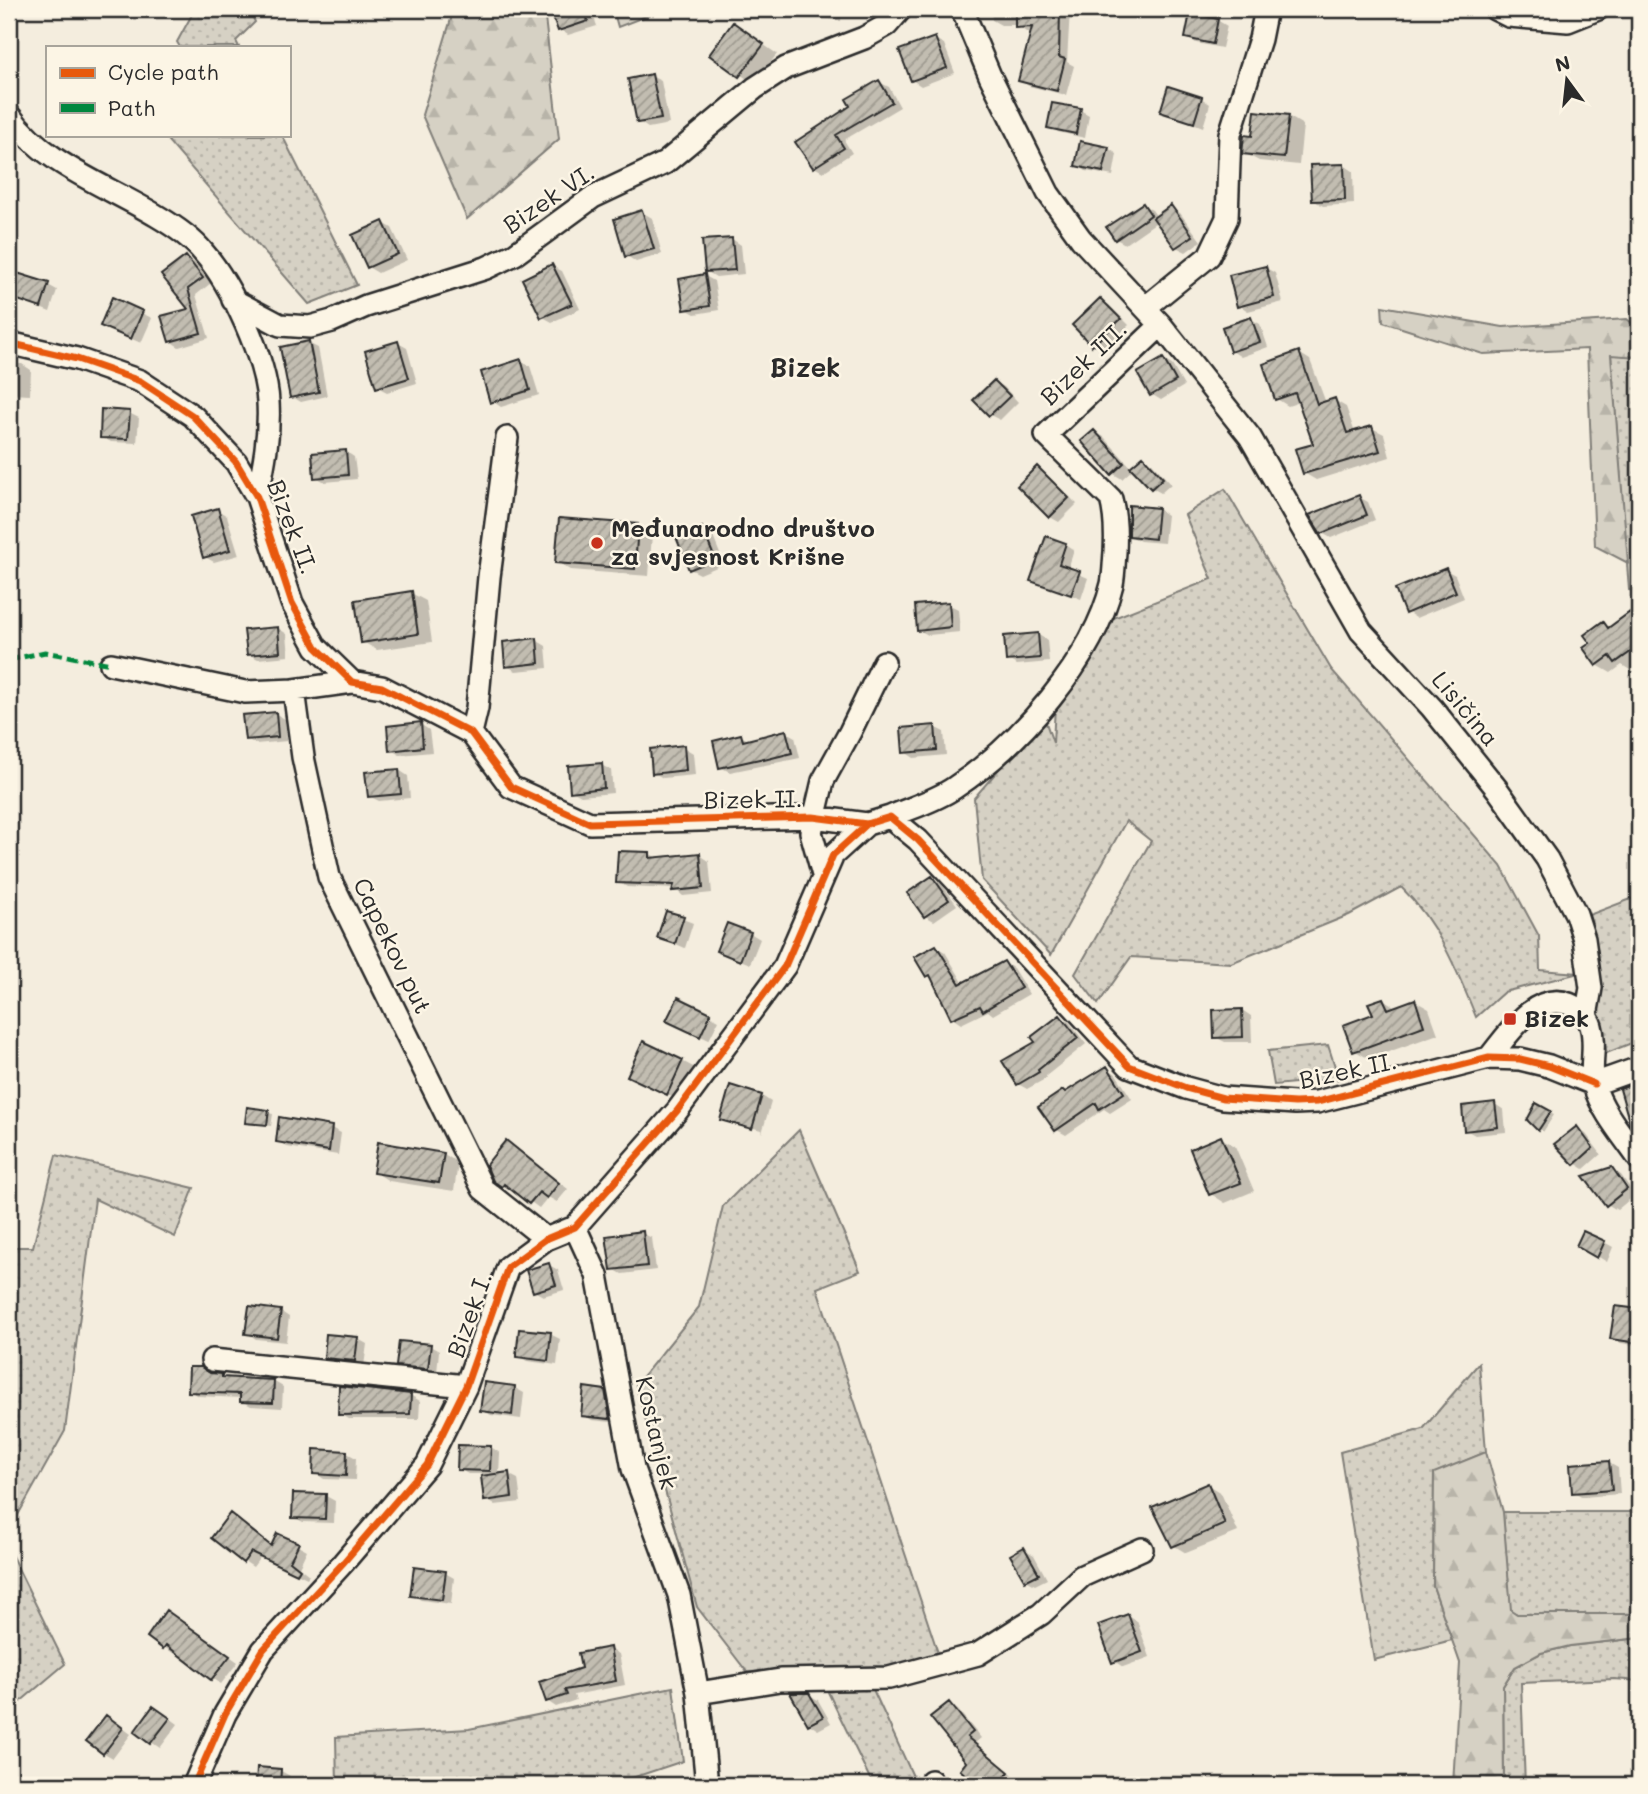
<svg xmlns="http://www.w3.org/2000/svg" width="1648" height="1794" font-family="Mali,sans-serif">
  <defs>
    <pattern id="green-dots" width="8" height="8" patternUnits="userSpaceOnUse" patternTransform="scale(1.75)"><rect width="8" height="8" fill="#d6d1c4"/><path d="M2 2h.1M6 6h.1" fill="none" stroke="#b8b4a9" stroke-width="1.8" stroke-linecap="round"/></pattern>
    <pattern id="forest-firs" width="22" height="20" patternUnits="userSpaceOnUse" patternTransform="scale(1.75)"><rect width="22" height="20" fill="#d6d1c4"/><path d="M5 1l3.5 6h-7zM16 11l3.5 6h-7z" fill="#b8b4a9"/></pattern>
    <pattern id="building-hatch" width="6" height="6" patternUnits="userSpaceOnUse" patternTransform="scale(1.75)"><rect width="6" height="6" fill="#c2bdb1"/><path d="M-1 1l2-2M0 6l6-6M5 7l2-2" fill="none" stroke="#9e9a90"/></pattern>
  </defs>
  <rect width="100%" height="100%" fill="#f4edde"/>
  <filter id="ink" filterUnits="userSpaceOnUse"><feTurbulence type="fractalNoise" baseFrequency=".0143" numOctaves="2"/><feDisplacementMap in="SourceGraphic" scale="14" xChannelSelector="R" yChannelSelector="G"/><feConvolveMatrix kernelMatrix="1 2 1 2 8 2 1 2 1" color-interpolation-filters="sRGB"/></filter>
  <g filter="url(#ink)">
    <path fill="url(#green-dots)" stroke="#807e78" stroke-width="2" d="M195 9H249L255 22 236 41 239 47H180L177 42Z
      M176 135H282L357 285 309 304 168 141Z
      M1611 354 1639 357V591L1629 590Z
      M1225 489 1331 669 1501 866 1539 936 1540 970 1579 973 1504 992 1476 1017C1457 970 1438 923 1401 887L1349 915 1231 963 1131 957 1098 1004 1075 974 1151 841 1126 821 1051 955 982 880 974 798 1044 717 1053 743 1056 687 1096 625 1212 579 1185 515Z
      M1639 896V1040L1607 1053 1573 921Z
      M1328 1045 1339 1079 1274 1085 1268 1051Z
      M799 1130 860 1271 817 1288 940 1659 882 1671 747 1672 697 1607 636 1385 699 1307 723 1206Z
      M56 1155 194 1188 175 1237 95 1199 65 1431 9 1531V1247H33Z
      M1479 1363 1486 1452 1434 1474 1433 1586 1452 1640 1374 1660 1340 1452 1423 1429Z
      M1503 1512H1639V1614H1517L1510 1610Z
      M9 1550 65 1664 14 1707 9 1704Z
      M1639 1638V1681L1614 1679 1521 1683 1525 1785H1504L1503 1686 1515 1667 1541 1653 1570 1646Z
      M871 1685 917 1785H873L828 1692Z
      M673 1687 683 1761 611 1785H337L336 1737 469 1729Z"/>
    <path fill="url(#forest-firs)" stroke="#807e78" stroke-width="2" d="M454 9H544L559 139 467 219 422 115Z
      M613 9H664L618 27Z
      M1382 306 1503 327 1627 319 1639 329V357L1611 355 1628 563 1595 546 1587 349 1483 354 1383 322Z
      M1486 1452 1503 1512 1511 1610 1517 1614H1639V1638L1570 1646 1541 1653 1515 1667 1503 1686 1504 1785H1453L1460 1663 1433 1586 1434 1473Z"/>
    <path fill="#0003" d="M552 9H591L597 26 568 35 559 29Z
      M793 9H842L841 21 802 15Z
      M991 9H1070L1067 62 1074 66 1066 95 1029 86 1020 80 1033 32H1026L1017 25H1001L992 20Z
      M1217 20 1227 26 1222 48 1196 43 1187 37Z
      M734 24 777 54 754 84 712 54Z
      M935 39 944 44 955 73 921 86 912 80Z
      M651 76 661 81 669 124 648 128 639 122Z
      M879 82 889 87 900 107 844 140 852 153 823 172 814 167 852 107Z
      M1201 98 1210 104 1203 127 1162 111Z
      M1080 110 1089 115 1085 138 1058 132 1049 127Z
      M1288 116 1303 125 1299 165 1259 161 1244 153Z
      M1108 148 1117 154 1113 176 1086 171 1077 165Z
      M1344 165 1353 171 1354 204 1323 206 1313 200Z
      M1143 205 1152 210 1157 217 1171 208 1180 213 1201 241 1186 252 1176 247 1158 221 1125 244 1116 239Z
      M642 212 652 218 662 254 636 262 627 256Z
      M383 223 392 228 407 260 378 273 368 267Z
      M732 239 741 245 744 274 716 277 706 271Z
      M186 258 195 263 211 283 196 295 209 338 179 347 170 341 191 310 164 275Z
      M552 266 562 271 580 309 552 322 543 317Z
      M1266 268 1275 273 1283 302 1248 311 1239 305Z
      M705 276 714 281 719 310 695 314 686 309Z
      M48 285 57 290 50 312 11 296Z
      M113 300 152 318 141 343 111 330Z
      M1100 300 1109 305 1129 325 1103 350 1093 345 1074 325Z
      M1251 319 1260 324 1268 347 1241 357 1232 351Z
      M308 343 318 348 327 396 301 402 291 396Z
      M398 343 407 348 417 383 387 392 377 387Z
      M1299 353 1310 360 1326 403 1334 400 1346 407 1355 433 1372 428 1384 434 1390 457 1316 480 1304 473 1315 445 1300 402 1288 406 1277 399Z
      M1163 360 1172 365 1184 386 1161 400 1151 394Z
      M520 361 530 366 539 395 501 407 492 401Z
      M9 364H22L31 370 30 395 9 394Z
      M995 382 1004 387 1018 402 1000 420 990 415 976 400Z
      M129 413 139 418 137 443 111 442 102 437Z
      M1094 432 1104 437 1132 468 1143 458 1152 463 1171 484 1161 493 1152 488 1134 468 1122 479 1112 473Z
      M345 451 354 457 357 479 325 482 316 477Z
      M1037 468 1046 474 1077 504 1059 522 1050 517Z
      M1359 497 1368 502 1375 520 1331 538 1322 533Z
      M1158 509 1167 515 1164 543 1140 541 1130 536Z
      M218 510 227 516 239 555 214 562 205 557Z
      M638 526 652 534 649 576 571 570 557 562Z
      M702 529 712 534 724 564 700 574 690 569Z
      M1065 544 1074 550 1068 569 1088 578 1081 599 1033 580Z
      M1446 570 1455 575 1464 598 1416 618 1407 612Z
      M411 593 426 601 432 642 377 650 363 642Z
      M948 604 958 609 960 632 928 635 919 630Z
      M1630 614 1639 619V664L1630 670 1622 665 1611 673 1597 665 1593 643 1603 623 1611 628Z
      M278 628 287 634 289 656 258 659 248 654Z
      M1037 634 1047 640 1049 662 1017 665 1008 660Z
      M536 640 546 646 548 668 516 671 507 666Z
      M276 714 285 719 287 741 256 744 246 739Z
      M420 724 429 730 432 752 400 755 391 750Z
      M934 727 944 732 946 755 914 758 905 752Z
      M786 732 795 737 800 758 730 772 720 767 741 736 750 741Z
      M683 747 693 753 695 775 663 778 654 773Z
      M601 765 611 770 613 793 581 796 572 791Z
      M399 770 408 776 410 798 379 801 369 796Z
      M650 854 659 859 700 855 709 861 712 893 683 896 675 889 627 887 618 882Z
      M932 878 941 883 957 905 934 921 925 916Z
      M667 913 693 923 685 948 660 937Z
      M750 933 760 939 750 964 718 951Z
      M936 947 945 952 964 984 1004 963 1013 968 1029 994 993 1015 988 1011 961 1024 952 1018 935 980 928 976Z
      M679 999 719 1020 709 1040 678 1025Z
      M1383 999 1397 1008 1415 1001 1429 1009 1438 1034 1369 1059 1354 1050Z
      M1242 1010 1251 1016 1252 1042H1225L1215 1037Z
      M1060 1017 1069 1022 1086 1044 1046 1076 1047 1078 1027 1089 1018 1084 1038 1042Z
      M682 1061 697 1069 682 1101 643 1084Z
      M1107 1068 1116 1074 1132 1099 1110 1113 1104 1109 1066 1135 1057 1130 1041 1107Z
      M762 1096 771 1102 762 1133 761 1130 730 1121V1123L722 1119Z
      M1495 1104 1504 1110 1506 1132 1475 1135 1466 1130Z
      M1536 1105 1554 1115 1543 1132 1529 1120Z
      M248 1109 273 1114 271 1126 247 1122Z
      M331 1128 341 1133 338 1155 287 1147 278 1141Z
      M1577 1128 1586 1134 1601 1154 1584 1169 1575 1163Z
      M1221 1138 1235 1146 1254 1191 1225 1203 1211 1194Z
      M507 1143 568 1189 557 1202 548 1197 539 1208 513 1189 512 1191 503 1186Z
      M444 1154 458 1163 454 1191 389 1181 375 1172Z
      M1611 1169 1621 1175 1635 1195 1617 1210 1607 1204Z
      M642 1233 652 1238 656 1270 622 1274 613 1269Z
      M1604 1242 1613 1247 1607 1262 1579 1245Z
      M549 1265 558 1270 564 1290 543 1296 534 1291Z
      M1616 1308 1639 1311V1346L1621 1343 1612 1338Z
      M280 1311 289 1317 286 1342 256 1339 247 1333Z
      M550 1334 560 1339 557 1365 527 1361 518 1356Z
      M358 1339 367 1344 364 1366 335 1363 325 1357Z
      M430 1346 439 1351 437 1373 407 1370 398 1365Z
      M211 1375 226 1378 273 1381 283 1387 282 1408 251 1406 241 1401 242 1398 199 1396 190 1391Z
      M485 1384 515 1388 524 1393 521 1419 491 1415 482 1410Z
      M604 1391 614 1397 619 1423 592 1420 583 1415Z
      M410 1395 420 1401 419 1419H349L340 1414Z
      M491 1447 500 1453 499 1475 508 1474 518 1479 521 1502 495 1505 486 1500 482 1474H468L459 1469Z
      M347 1453 356 1458 355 1480 324 1479 315 1473Z
      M1609 1463 1618 1468 1620 1494 1583 1497 1574 1492Z
      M1208 1485 1221 1493 1238 1532 1186 1553 1173 1545Z
      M326 1496 335 1501 334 1523 303 1522 294 1517Z
      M239 1521 273 1547 298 1545 307 1550 299 1567 309 1575 307 1578 261 1556 253 1567 244 1561Z
      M1024 1549 1034 1555 1047 1579 1035 1585 1026 1580Z
      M445 1573 454 1578 451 1604 421 1600 412 1595Z
      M1128 1616 1137 1621 1150 1657 1123 1667 1114 1661Z
      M176 1618 238 1662 221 1684 175 1650 173 1653 164 1647Z
      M610 1649 619 1654 625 1685 574 1695 576 1700 556 1707 547 1701Z
      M808 1694 818 1700 831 1723 818 1730 809 1724Z
      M949 1704 958 1710 981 1738 975 1743 1017 1778 1011 1785H981L962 1770 968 1762Z
      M163 1713 178 1724 160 1748 136 1732Z
      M116 1723 131 1734 113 1758 104 1753Z
      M259 1769 281 1771 290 1776 289 1785H258Z
      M823 1782 830 1785H813Z"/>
    <path fill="url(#building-hatch)" stroke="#2b2b2b" stroke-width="2" d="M550 9H584L588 21 558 31Z
      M1015 9 1060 11 1059 57 1065 59 1057 91 1018 81 1032 27 1015 28Z
      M1190 13 1218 19 1213 44 1185 38Z
      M733 22 764 44 739 77 709 55Z
      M935 37 947 68 911 81 899 50Z
      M652 74 661 119 637 123 628 79Z
      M879 80 892 102 836 135 844 148 813 168 795 142 850 106 846 99Z
      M1168 86 1202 97 1194 123 1160 112Z
      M1052 103 1081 108 1076 134 1047 128Z
      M1255 111 1289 115 1284 158 1242 154 1244 135 1252 136Z
      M1080 141 1109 147 1103 172 1075 166Z
      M1344 164 1345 200 1312 201 1310 165Z
      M1143 203 1151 215 1115 240 1106 227Z
      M1171 205 1193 236 1175 248 1153 218Z
      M642 210 654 249 625 257 614 219Z
      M383 221 398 254 367 268 352 235Z
      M732 238 735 270 705 272 702 240Z
      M186 256 203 278 188 289 201 333 169 342 161 316 188 309 161 275Z
      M552 264 572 304 541 318 522 279Z
      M1266 266 1274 297 1237 307 1229 275Z
      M17 273 49 283 41 308 9 297Z
      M705 274 710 306 684 310 679 279Z
      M112 297 143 311 131 339 100 326Z
      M1100 298 1121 319 1092 346 1072 325Z
      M1251 317 1260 342 1230 352 1222 327Z
      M309 341 319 392 290 398 280 347Z
      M398 341 409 378 376 388 365 351Z
      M1299 351 1317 404 1335 398 1347 433 1372 426 1380 451 1303 474 1295 449 1313 444 1295 393 1275 400 1263 364Z
      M1163 358 1176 381 1150 396 1137 373Z
      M521 359 530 390 490 403 481 372Z
      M994 380 1010 396 989 416 973 400Z
      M101 409 130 411 128 439 100 438Z
      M1094 430 1124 463 1111 475 1081 441Z
      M346 450 348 475 314 478 312 453Z
      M1143 456 1163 478 1151 489 1130 467Z
      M1037 466 1069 498 1049 518 1017 486Z
      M1359 495 1367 515 1321 534 1309 515Z
      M1129 505 1158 508 1155 539 1129 536Z
      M218 508 230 550 203 558 191 516Z
      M559 518 638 524 635 569 555 563Z
      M702 527 715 559 689 570 676 537Z
      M1046 536 1066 543 1059 564 1080 571 1071 595 1030 581Z
      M1446 568 1456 592 1405 614 1395 589Z
      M412 591 418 634 361 643 355 600Z
      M949 602 951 627 917 631 915 605Z
      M1630 612 1639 624V646L1615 663 1610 656 1596 666 1583 648 1590 643 1584 635 1603 621 1608 628Z
      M278 627 280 652 247 655 244 630Z
      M1038 633 1040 658 1006 661 1004 636Z
      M537 638 539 663 505 667 503 642Z
      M276 712 278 737 245 740 242 715Z
      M421 722 423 747 389 751 387 726Z
      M935 725 937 750 903 753 901 728Z
      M786 730 792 753 764 760V758L719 768 713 741 741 734 743 741Z
      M684 745 686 770 652 774 650 749Z
      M602 763 604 788 570 792 568 766Z
      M399 769 401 794 368 797 365 772Z
      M618 851 650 852V858L700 853 703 888 672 891 674 885 616 883Z
      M932 876 949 900 924 917 907 893Z
      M666 911 684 916 675 944 657 938Z
      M727 923 751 932 740 961 716 951Z
      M936 945 960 984 1004 961 1021 988 983 1011 980 1006 951 1019 930 975 926 977 914 957Z
      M678 997 711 1013 700 1037 666 1021Z
      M1383 998 1388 1009 1415 999 1424 1026 1353 1052 1343 1025 1373 1014 1368 1003Z
      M1242 1009 1243 1037 1214 1038 1213 1010Z
      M1060 1015 1078 1038 1038 1070 1039 1072 1017 1085 1002 1061 1035 1042 1031 1037Z
      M643 1041 683 1060 667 1095 627 1076Z
      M1107 1066 1124 1093 1099 1109 1096 1103 1055 1131 1038 1107 1063 1090 1065 1092Z
      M1639 1082V1137L1630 1124 1620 1089Z
      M730 1085 762 1095 752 1129 720 1120Z
      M1495 1102 1498 1127 1464 1131 1462 1106Z
      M1536 1103 1551 1111 1538 1131 1527 1120Z
      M247 1107 269 1110 267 1125 245 1123Z
      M279 1117 332 1126 329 1151 276 1142Z
      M1577 1126 1593 1148 1574 1165 1554 1144Z
      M1221 1136 1241 1183 1209 1195 1190 1149Z
      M506 1140 559 1183 547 1198 539 1192 529 1204 504 1184 502 1187 493 1181 486 1165Z
      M378 1142 444 1153 439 1183 373 1173Z
      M1612 1167 1627 1189 1606 1206 1583 1176Z
      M643 1231 647 1266 611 1270 606 1236Z
      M1583 1231 1605 1241 1597 1258 1576 1246Z
      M549 1263 556 1285 533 1292 526 1270Z
      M249 1306 281 1310 277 1338 245 1334Z
      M1615 1306 1639 1309V1343L1610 1339Z
      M519 1329 551 1332 548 1361 516 1357Z
      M326 1334 358 1337 355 1361 324 1358Z
      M399 1341 431 1344 428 1369 396 1366Z
      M189 1367H201L210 1373 222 1374V1377L274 1380 273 1403 240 1402V1394L188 1392Z
      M484 1382 515 1386 512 1415 480 1411Z
      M339 1386 411 1394 410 1414 338 1415Z
      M584 1387 605 1390 610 1419 581 1416Z
      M458 1445 491 1446 490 1471 457 1470Z
      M314 1449 347 1451 346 1476 313 1474Z
      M1609 1461 1612 1490 1572 1493 1570 1464Z
      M509 1472 512 1497 484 1501 481 1476Z
      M1208 1483 1225 1524 1172 1547 1152 1507Z
      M293 1493 326 1494 325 1519 292 1518Z
      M230 1513 271 1546 277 1533 299 1543 290 1561 300 1569 297 1574 251 1552 243 1563 211 1538Z
      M1024 1547 1039 1574 1025 1581 1010 1555Z
      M414 1567 446 1571 442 1600 410 1596Z
      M166 1610 230 1656 211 1680 166 1645 163 1649 147 1637Z
      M1128 1614 1142 1652 1112 1663 1098 1625Z
      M610 1647 616 1681 565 1690 567 1695 546 1702 539 1682 581 1668 578 1653Z
      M790 1693H809L823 1717 808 1725Z
      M949 1702 973 1732 967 1737 1009 1772 998 1785H978L960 1770 966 1762 930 1717Z
      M153 1706 170 1718 150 1744 134 1732Z
      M106 1715 123 1728 103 1754 86 1741Z
      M257 1767 281 1769 280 1785H256Z"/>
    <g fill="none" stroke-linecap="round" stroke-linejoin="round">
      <defs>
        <path id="minor" d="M1495 9 1509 16 1568 21 1598 9
          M9 115C45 165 106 185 157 216 174 226 191 237 203 252 231 283 266 360 268 402 270 434 264 465 257 497
          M233 300 280 325 310 327 332 321 366 306 486 268 515 254 593 197 665 163 755 88 786 68 864 38 887 25 901 9
          M1146 307 1209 256 1227 218 1230 134 1260 39 1266 9
          M1161 325 1250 437 1361 631 1432 708 1497 789 1547 859 1576 914 1584 939 1591 988 1586 1016
          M9 343 77 359 140 381 193 416 236 462 257 497 292 603 316 647 352 682 382 687 471 733 511 787 590 823 813 817 867 824 890 817 918 840 1129 1066 1186 1088 1223 1098 1295 1103 1317 1102 1489 1058 1520 1059 1549 1066 1594 1084
          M111 664 245 692 294 690
          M352 682 294 690 303 757 329 877 483 1189 546 1239
          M471 733 477 708 489 577 507 438
          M890 817C910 808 935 801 954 788 1018 746 1094 660 1112 584 1114 574 1114 563 1115 552 1116 534 1116 517 1111 499L1046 435 1161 325 1081 239 1048 193 990 76 962 9
          M823 875 811 832 823 781 850 732 884 662
          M1489 1058C1507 1036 1535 991 1569 1004 1579 1008 1588 1016 1591 1026 1597 1045 1589 1068 1594 1085 1602 1112 1624 1137 1639 1159
          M1594 1084 1639 1068
          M575 1227 597 1275 633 1469 679 1595 698 1693 707 1785
          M212 1360 466 1386
          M698 1693 780 1680 889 1678 978 1654 1041 1614 1082 1576 1142 1549
          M194 1785 225 1714 263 1650 343 1563 427 1465 466 1386 508 1267 546 1239 575 1227 677 1111 785 966 833 855 867 824
          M929 1785 931 1781"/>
      </defs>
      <use href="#minor" stroke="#2b2b2b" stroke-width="26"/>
      <use href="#minor" stroke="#fcf5e5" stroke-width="21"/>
      <path stroke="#00873e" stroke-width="5" stroke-dasharray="10 5" stroke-linecap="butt" d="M9 660 45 652 111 664"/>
      <defs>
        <path id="cycleway" d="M9 343 77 359 140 381 193 416 236 462 257 497 292 603 316 647 352 682 382 687 471 733 511 787 590 823 813 817 867 824 890 817 918 840 1129 1066 1186 1088 1223 1098 1295 1103 1317 1102 1489 1058 1520 1059 1549 1066 1594 1084
          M194 1785 225 1714 263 1650 343 1563 427 1465 466 1386 508 1267 546 1239 575 1227 677 1111 785 966 833 855 867 824"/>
      </defs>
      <use href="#cycleway" stroke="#fcf5e5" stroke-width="11"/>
      <use href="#cycleway" stroke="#e8590c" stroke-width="7"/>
    </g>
  </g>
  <g fill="#c8321e" stroke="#fcf5e5" stroke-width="2.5">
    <circle cx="597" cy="543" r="7"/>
    <rect x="1503" y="1012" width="14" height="14" rx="3.5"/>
  </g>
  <g text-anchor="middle" stroke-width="5" stroke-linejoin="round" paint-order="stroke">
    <g font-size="24" fill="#2b2b2b" stroke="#fcf5e5">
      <text transform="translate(549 199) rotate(-34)" y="8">Bizek VI.</text>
      <text transform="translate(1084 363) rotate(-44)" y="8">Bizek III.</text>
      <text transform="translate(292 527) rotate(69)" y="8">Bizek II.</text>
      <text transform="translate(1465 709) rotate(50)" y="8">Lisičina</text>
      <text transform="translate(753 800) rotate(-1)" y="8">Bizek II.</text>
      <text transform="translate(392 946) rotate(64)" y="8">Capekov put</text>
      <text transform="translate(1348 1071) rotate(-12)" y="8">Bizek II.</text>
      <text transform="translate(470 1315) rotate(-70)" y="8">Bizek I.</text>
      <text transform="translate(656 1433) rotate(77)" y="8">Kostanjek</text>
    </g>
    <g font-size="24" font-weight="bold" fill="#2b2b2b" stroke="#fcf5e5" text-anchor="start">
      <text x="611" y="537">Međunarodno društvo<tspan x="611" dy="28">za svjesnost Krišne</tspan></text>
      <text x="1524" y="1027">Bizek</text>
    </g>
    <g font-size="26" font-weight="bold" fill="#2b2b2b" stroke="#fcf5e5">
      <text x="805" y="377">Bizek</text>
    </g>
  </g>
  <rect width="1648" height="1794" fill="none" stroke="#fcf5e5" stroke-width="35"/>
  <rect x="18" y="18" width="1613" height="1759" fill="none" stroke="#2b2b2b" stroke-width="2.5" filter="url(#ink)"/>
  <rect x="46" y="46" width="245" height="91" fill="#fcf5e5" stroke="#a8a49b" stroke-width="2"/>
  <rect x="60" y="68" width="35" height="10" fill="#e8590c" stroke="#a8a49b" stroke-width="2"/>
  <text x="108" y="80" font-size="21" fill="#2b2b2b">Cycle path</text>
  <rect x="60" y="103" width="35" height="10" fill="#00873e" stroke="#a8a49b" stroke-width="2"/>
  <text x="108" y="116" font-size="21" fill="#2b2b2b">Path</text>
  <g transform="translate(1567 80) rotate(345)" stroke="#fcf5e5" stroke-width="5" paint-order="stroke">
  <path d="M0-5L12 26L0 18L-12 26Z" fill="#2b2b2b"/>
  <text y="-10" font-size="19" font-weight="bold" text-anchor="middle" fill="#2b2b2b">N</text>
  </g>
</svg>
